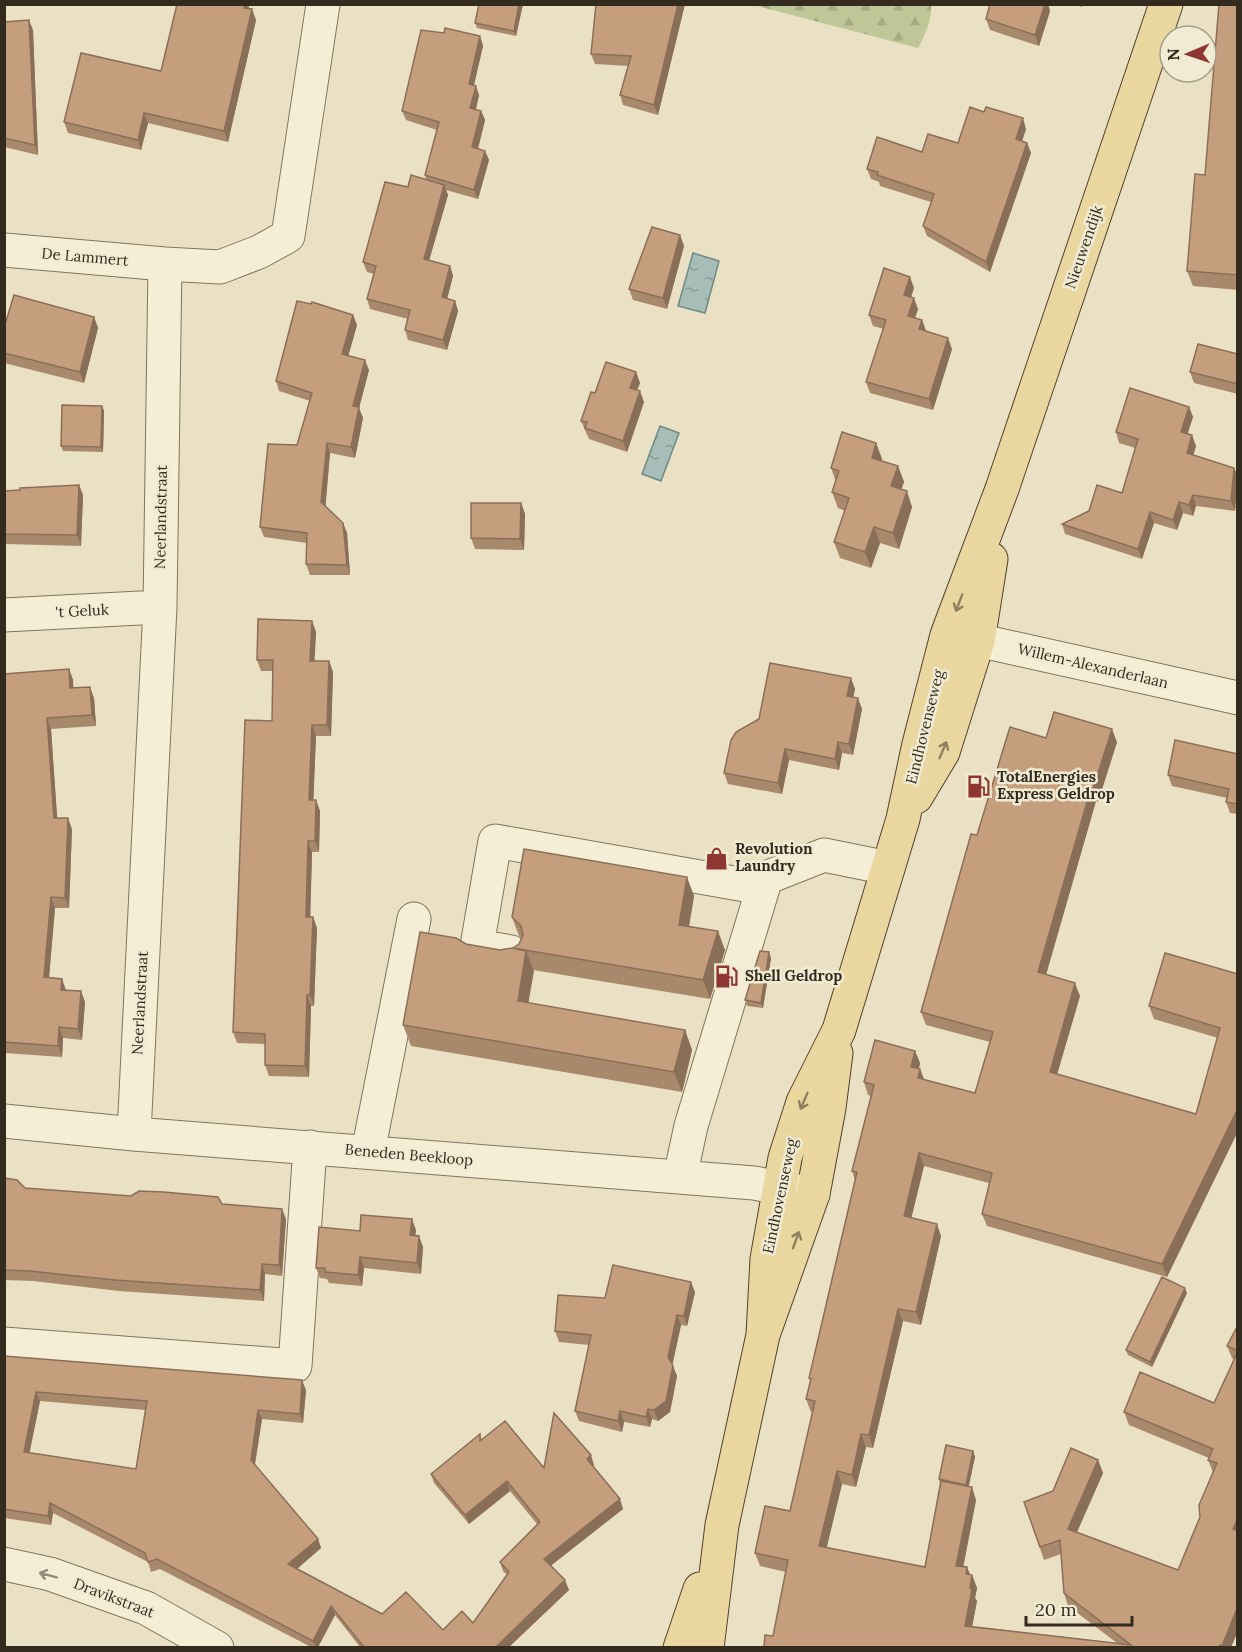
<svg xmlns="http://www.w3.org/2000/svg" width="1242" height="1652" font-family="Lora,serif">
  <defs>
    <pattern id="forest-firs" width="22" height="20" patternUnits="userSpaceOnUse" patternTransform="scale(1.5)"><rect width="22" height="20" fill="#bfc799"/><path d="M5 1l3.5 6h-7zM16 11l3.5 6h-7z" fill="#a5ab83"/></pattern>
    <pattern id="water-ripples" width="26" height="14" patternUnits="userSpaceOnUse" patternTransform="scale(1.5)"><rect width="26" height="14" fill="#a6bdb8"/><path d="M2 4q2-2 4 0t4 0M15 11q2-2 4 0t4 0" fill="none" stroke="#889a95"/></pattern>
  </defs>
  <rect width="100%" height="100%" fill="#eae1c4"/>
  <path fill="url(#forest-firs)" d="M931 5C932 20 925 35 918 48L753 5Z"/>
  <path fill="url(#water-ripples)" stroke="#6e8b85" stroke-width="1.5" d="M693 253 719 261 705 313 678 306Z
    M660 426 679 433 661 481 642 474Z"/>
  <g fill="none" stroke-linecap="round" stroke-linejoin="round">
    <defs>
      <path id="minor" d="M4 250 165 264
        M4 615 160 607
        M949 635 995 644 1238 698
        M511 952 477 946 495 841 762 888
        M4 1121 134 1134 754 1183 813 1194
        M134 1134 160 607 165 264 220 267 259 252 288 236 323 4
        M368 1152 414 919
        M680 1177 691 1126 766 878 824 855 888 868
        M4 1344 295 1366 310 1147
        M4 1564 50 1574 146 1608 217 1648"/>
      <path id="major" d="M916 797 943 752 978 641 991 559
        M763 1335 767 1259 785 1158 803 1102 839 1030 903 819 919 744 947 635 1002 489 1166 4
        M680 1648 700 1589
        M707 1648 722 1525 763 1335 813 1194 829 1108 836 1053"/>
    </defs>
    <use href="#minor" stroke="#83735c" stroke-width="35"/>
    <use href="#major" stroke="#514130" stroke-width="35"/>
    <use href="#minor" stroke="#f5eed7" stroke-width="33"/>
    <use href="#major" stroke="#ead79f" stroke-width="33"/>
  </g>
  <path fill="#a9896c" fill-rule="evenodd" d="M479 4H523L516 36 477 28 475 23Z
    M685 4 658 115 623 105 620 95 628 66 595 64 591 54Z
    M990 4H1048L1050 11 1039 46 990 30 986 19Z
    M1073 4H1083L1082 7Z
    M1238 4V290L1193 286 1187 271Z
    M249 9 256 20 228 142 148 123 141 150 68 133 64 122 161 71Z
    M4 22 33 30 38 155 4 147Z
    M444 33 480 36 483 46 474 85 479 95 476 109 481 111 485 120 478 148 485 151 489 160 478 199 446 190 448 195 429 260 450 266 453 276 447 299 455 301 458 311 447 350 408 340 405 330 408 319 370 309 367 299 374 274 367 272 363 262 408 187 426 180 425 175 437 130 406 120 402 111Z
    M1026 129 1022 141 1027 143 1031 153 990 272 927 236 923 226 931 202 880 186 879 182 871 179 867 169 922 152 958 143Z
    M680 235 684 246 667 309 633 300 629 289Z
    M914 288 911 297 918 309 915 318 922 320 926 331 952 349 933 410 870 393 866 382 884 329 873 326 869 315Z
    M353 315 357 325 348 356 369 370 359 408 363 418 355 458 330 453 325 507 343 523 347 533 350 575H310L306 564 307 543 264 537 260 527 297 445 310 401 279 391 276 381Z
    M94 317 98 328 84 383 4 363V328Z
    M1238 354V394L1194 383 1190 372Z
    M636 372 640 383 637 390 644 402 627 452 589 439 581 421 595 393Z
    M102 406 104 411 103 452 63 451 61 446Z
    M1189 407 1193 417 1187 434 1196 446 1193 455 1234 468 1238 476 1235 511 1196 506 1193 516 1183 513 1177 530 1154 523 1142 559 1065 534 1062 524 1122 493 1135 448 1119 443 1116 432Z
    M876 443 882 459 881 461 898 466 904 482 901 489 912 507 899 549 880 543 871 568 840 558 834 542 845 511 838 508 832 492 836 482 831 468Z
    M79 485 83 495 81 546 4 544V491Z
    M521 503 525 514 524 550 475 549 471 538Z
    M312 621 316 632 314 661H329L333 672 331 736H316L313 800H316L320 811 319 852H312L310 917H313L317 928 314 1006H311L309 1077 269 1076 265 1065V1044L237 1043 233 1032 272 721V671H261L257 660Z
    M69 669 73 680V688L94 698 96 726 51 729 57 818 72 829 69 908H55L49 978 85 1002 82 1040 63 1038 62 1057 4 1053V674Z
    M855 689 853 697 862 709 853 755 842 753 839 770 789 760 782 794 728 784 724 773Z
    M1046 738 1117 742 1098 802 1096 801 1046 975 1080 996 1057 1074 1196 1114 1218 1038 1154 1019 1149 1006 1238 974V1131L1167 1277 987 1226 982 1214 989 1183 924 1166 911 1217 941 1236 921 1325 903 1321 873 1448 866 1447 856 1487 842 1484 826 1548 925 1567 940 1484 939 1479 973 1451 975 1457 968 1486 976 1500 963 1567 970 1574 972 1575 977 1588 975 1598 977 1601 972 1626 1117 1643 1068 1606 1064 1593 1061 1554 1044 1560 1024 1502 1053 1491 1098 1460 1103 1473 1077 1532 1178 1570 1200 1517 1213 1472 1208 1460 1209 1458 1129 1425 1124 1412 1214 1403 1234 1360 1232 1358 1227 1346 1238 1325V1631L1231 1647H764L773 1636 786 1572 760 1566 755 1553 790 1511 813 1412H811L806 1399 810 1381 809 1378 855 1180 852 1171 871 1096 868 1095 864 1082 915 1051 920 1063 919 1069H920L924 1079 975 1093 990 1042 926 1025 921 1012 977 835Z
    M1238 754V814L1230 813 1226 802 1227 798 1172 786 1168 775Z
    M694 896 689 926 725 950 710 999 533 970 528 1003 685 1030 692 1050 682 1092 411 1046 403 1025 466 944 500 950 513 948 519 944 521 938 519 936 512 917Z
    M771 958 763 1008 747 1006 745 1000Z
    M4 1178 25 1188 222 1204 286 1219 282 1276 265 1274 264 1301 119 1291 33 1281 4 1280Z
    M416 1230 415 1236 423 1247 421 1274 364 1268 362 1286 329 1283 327 1279 320 1278 316 1268 360 1231Z
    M695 1292 687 1326 681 1325 672 1365 677 1376 670 1412 658 1421 652 1419 650 1427 624 1422 622 1432 579 1421 575 1411 589 1345 559 1342 555 1331 605 1298Z
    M1187 1293 1152 1367 1128 1355 1126 1350Z
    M4 1356 306 1390 303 1423 262 1419 255 1465 318 1539 321 1548 297 1569 382 1614 443 1630 473 1623 507 1575 503 1571 500 1562 537 1524 510 1491 469 1524 434 1483 431 1474 480 1434 482 1440 544 1468 594 1465 593 1466 623 1509 551 1565 569 1590 509 1647H360L335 1615 318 1647H311L160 1569 151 1572 148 1562 53 1513 51 1525 4 1518ZM40 1401 145 1410 136 1469 29 1452Z"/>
  <path fill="#8a6f58" d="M245 4H249L248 19 244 8Z
    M519 4H523L516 36 514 31Z
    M678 4H685L658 115 654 105Z
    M1045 4H1048L1050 11 1039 46 1035 35Z
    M252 9 256 20 228 142 224 131Z
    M29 20 33 30 38 155 35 145Z
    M480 36 483 46 472 93 469 84Z
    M476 86 479 95 474 117 470 108Z
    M481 111 485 120 476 157 472 147Z
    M144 113 148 123 141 150 138 140Z
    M1023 118 1026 129 1019 150 1016 139Z
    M1027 143 1031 153 990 272 986 262Z
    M485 151 489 160 478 199 474 190Z
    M444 185 448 195 427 268 424 259Z
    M680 235 684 246 667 309 663 298Z
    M450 266 453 276 445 307 442 297Z
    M910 277 914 288 908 306 904 295Z
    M914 298 918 309 912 327 908 316Z
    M455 301 458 311 447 350 443 340Z
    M353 315 357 325 346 364 342 354Z
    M94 317 98 328 84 383 80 372Z
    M922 320 926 331 919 329Z
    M948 338 952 349 933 410 929 399Z
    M365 360 369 370 359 408 363 418 355 458 351 447 353 406Z
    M636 372 640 383 634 398 630 388Z
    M640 391 644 402 627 452 623 441Z
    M102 406 104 411 103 452 101 447Z
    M1189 407 1193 417 1185 442 1181 432Z
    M1192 435 1196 446 1191 463 1187 453Z
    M327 443 330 453 325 513 321 502Z
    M876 443 882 459 877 474 872 458Z
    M898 466 904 482 897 502 891 486Z
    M1234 468 1238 476 1235 511 1231 501Z
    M79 485 83 495 81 546 77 535Z
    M907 491 912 507 899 549 893 533Z
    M1193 495 1196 506 1193 516 1189 505Z
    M1179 502 1183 513 1177 530 1173 520Z
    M521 503 525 514 524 550 520 539Z
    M1150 512 1154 523 1142 559 1138 549Z
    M343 523 347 533 350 575 347 565Z
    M874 527 880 543 871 568 865 552Z
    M312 621 316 632 314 672 310 661Z
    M329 661 333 672 331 736 327 725Z
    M69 669 73 680 74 699 70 688Z
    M851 678 855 689 851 707 847 696Z
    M90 687 94 698 96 726 92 715Z
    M858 698 862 709 853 755 849 744Z
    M47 718 51 729 58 829 54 818Z
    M312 725 316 736 313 811 309 800Z
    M1112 729 1117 742 1098 802 1093 789Z
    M838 742 842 753 839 770 835 759Z
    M785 749 789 760 782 794 778 783Z
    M1091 788 1096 801 1043 985 1038 972Z
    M316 800 320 811 319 852 315 841Z
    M68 818 72 829 69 908 65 898Z
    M308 841 312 852 310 928 306 917Z
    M687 877 694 896 686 944 679 925Z
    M51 897 55 908 48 988 44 977Z
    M313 917 317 928 314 1006 310 995Z
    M718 931 725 950 710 999 703 980Z
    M526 951 534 971 525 1022 518 1001Z
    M769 952 771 958 763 1008 761 1003Z
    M62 979 66 990H61Z
    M1075 983 1080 996 1054 1085 1050 1072Z
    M81 991 85 1002 82 1040 78 1029Z
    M307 995 311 1006 309 1077 305 1066Z
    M59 1027 63 1038 62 1057 58 1046Z
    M685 1030 692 1050 682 1092 674 1072Z
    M915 1051 920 1063 916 1080 911 1067Z
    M920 1069 925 1082 918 1078Z
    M1238 1108V1131L1167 1277 1162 1264Z
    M919 1153 924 1166 909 1228 904 1216Z
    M282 1209 286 1219 282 1276 279 1265Z
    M412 1219 416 1230 414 1246 410 1235Z
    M937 1224 941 1236 921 1325 916 1312Z
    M419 1236 423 1247 421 1274 417 1263Z
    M360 1257 364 1268 362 1286 358 1275Z
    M262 1264 265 1274 264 1301 260 1290Z
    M691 1282 695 1292 687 1326 684 1316Z
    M1185 1288 1187 1293 1152 1367 1150 1362Z
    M898 1309 903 1321 873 1448 869 1435Z
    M677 1315 681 1325 672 1367 668 1357Z
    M673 1366 677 1376 670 1412 658 1421 654 1410Z
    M302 1380 306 1390 303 1423 300 1414Z
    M36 1392 40 1401 28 1461 24 1452Z
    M648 1409 652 1419 650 1427 646 1417Z
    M258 1410 262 1419 254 1469 251 1460Z
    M620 1411 624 1422 622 1432 618 1421Z
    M861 1434 866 1447 856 1487 852 1475Z
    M973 1451 975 1457 968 1490 966 1485Z
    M591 1455 594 1465 590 1468 587 1459Z
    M1098 1460 1103 1473 1073 1541 1068 1529Z
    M837 1471 842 1484 824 1559 819 1546Z
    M507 1481 510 1491 469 1524 465 1515Z
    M972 1487 976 1500 961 1579 956 1566Z
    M620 1499 623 1509 548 1568 544 1559Z
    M50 1503 53 1513 51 1525 48 1516Z
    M1238 1518V1542L1233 1529Z
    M318 1539 321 1548 291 1574 288 1564Z
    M967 1567 972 1579V1575L977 1588 975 1598 977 1601 970 1638 965 1626 966 1574Z
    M565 1580 569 1590 509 1647H496Z
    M331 1606 335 1615 318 1647H316L313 1641Z
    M1238 1606V1631L1231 1647H1223L1222 1646Z"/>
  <path fill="#c59f7d" stroke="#8a6f58" stroke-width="1.5" fill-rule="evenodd" d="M177 4H245L244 8 252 9 224 131 144 113 138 140 64 122 81 53 161 71Z
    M479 4H519L514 31 475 23Z
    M596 4H678L654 105 620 95 631 56 591 54Z
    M990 4H1045L1035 35 986 19Z
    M1219 4H1238V275L1187 271 1195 174 1205 175Z
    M29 20 35 145 4 138V22Z
    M445 28 480 36 469 84 476 86 470 108 481 111 472 147 485 151 474 190 425 175 439 122 402 111 421 30 444 33Z
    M970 107 984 112 986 107 1023 118 1016 139 1027 143 986 262 923 226 934 194 877 175 878 172 867 169 877 137 922 152 928 134 958 143Z
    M411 175 444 185 424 259 450 266 442 297 455 301 443 340 405 330 410 310 367 299 376 266 363 262 385 182 408 187Z
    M652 227 680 235 663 298 629 289Z
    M884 268 910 277 904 295 914 298 908 316 922 320 919 329 948 338 929 399 866 382 886 320 869 315Z
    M14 295 94 317 80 372 4 353V328Z
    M297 301 311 304 312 302 353 315 342 354 365 360 353 406 359 407 351 447 327 443 321 502 343 523 347 565 306 564 307 533 260 527 268 444 297 445 312 393 276 381Z
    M1198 344 1238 354V384L1190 372Z
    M606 362 636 372 630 388 640 391 623 441 585 428 587 422 581 421 591 392 595 393Z
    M1130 388 1189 407 1181 432 1192 435 1187 453 1234 468 1231 501 1193 495 1189 505 1179 502 1173 520 1150 512 1138 549 1062 524 1089 511 1097 485 1122 493 1138 439 1116 432Z
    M62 405 102 406 101 447 61 446Z
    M842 432 876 443 872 458 898 466 891 486 907 491 893 533 874 527 865 552 834 542 849 498 832 492 839 471 831 468Z
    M79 485 77 535 4 534V491L20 490V488Z
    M471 503H521L520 539 471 538Z
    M258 619 312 621 310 661H329L327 725H312L309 800H316L315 841H308L306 917H313L310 995H307L305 1066 265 1065V1034L233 1032 245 720 272 721 273 660H257Z
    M770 663 851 678 847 696 858 698 849 744 838 742 835 759 785 749 778 783 724 773 731 740 736 732 759 719Z
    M69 669 70 688 90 687 92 715 47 718 54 818H68L65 898 51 897 44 977 62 979 61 990 81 991 78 1029 59 1027 58 1046 4 1042V674Z
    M1054 712 1112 729 1093 789 1091 788 1038 972 1075 983 1050 1072 1196 1114 1220 1028 1149 1006 1165 953 1238 974V1108L1162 1264 982 1214 992 1173 919 1153 904 1216 937 1224 916 1312 898 1309 869 1435 861 1434 852 1475 837 1471 819 1546 925 1567 941 1481 972 1487 956 1566 967 1567 966 1574 972 1575 970 1588 972 1589 965 1626 1131 1645 1064 1593 1060 1540 1040 1547 1024 1502 1053 1491 1071 1448 1098 1460 1068 1529 1178 1570 1200 1517 1199 1505 1217 1463 1208 1460 1213 1449 1124 1412 1140 1372 1214 1403 1238 1351V1518L1233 1529 1238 1531V1606L1222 1646 1220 1645 1219 1647H764L765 1635 773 1636 788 1560 755 1553 765 1506 790 1511 815 1401 806 1399 811 1379 809 1378 857 1172 852 1171 874 1085 864 1082 875 1040 915 1051 911 1067 920 1069 918 1078 975 1093 993 1032 921 1012 971 834 977 835 1010 727 1046 738Z
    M1175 740 1238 754V804L1226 802 1229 789 1168 775Z
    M524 849 687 877 679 925 718 931 703 980 513 948 519 944 523 935 521 926 512 917Z
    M420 932 456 938 466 944 500 950 512 948 526 951 518 1001 685 1030 674 1072 403 1025Z
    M760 951 769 952 761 1003 745 1000Z
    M4 1178 17 1180 25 1188 131 1196 139 1191 164 1192 218 1197 222 1204 282 1209 279 1265 262 1264 260 1290 115 1280 29 1271 4 1270Z
    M361 1215 412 1219 410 1235 419 1236 417 1263 360 1257 358 1275 325 1272V1268H316L319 1227 360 1231Z
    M613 1265 691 1282 684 1316 677 1315 668 1357 673 1366 666 1401 654 1410 648 1409 646 1417 620 1411 618 1421 575 1411 591 1335 555 1331 558 1295 605 1298Z
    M1162 1277 1185 1288 1150 1362 1126 1350Z
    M1238 1325V1351L1227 1346Z
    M4 1356 302 1380 300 1414 258 1410 251 1460 318 1539 288 1564 382 1614 406 1592 443 1630 462 1611 473 1623 509 1572 500 1562 540 1522 507 1481 465 1515 431 1474 480 1434V1441L505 1421 544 1468 554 1413 591 1455 587 1459 620 1499 544 1559 565 1580 496 1647H364L331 1606 313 1641 157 1559 148 1562 145 1553 50 1503 48 1516 4 1509ZM36 1392 147 1401 136 1469 24 1452Z
    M946 1445 973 1451 966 1485 939 1479Z"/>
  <defs><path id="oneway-shaft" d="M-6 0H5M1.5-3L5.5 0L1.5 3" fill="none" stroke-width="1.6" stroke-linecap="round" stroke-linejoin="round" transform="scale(1.5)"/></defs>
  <g stroke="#8f815f">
    <use href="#oneway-shaft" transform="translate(959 603) rotate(111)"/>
    <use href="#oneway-shaft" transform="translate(943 750) rotate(-67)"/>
    <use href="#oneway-shaft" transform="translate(804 1101) rotate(113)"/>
    <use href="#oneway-shaft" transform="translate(796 1240) rotate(-70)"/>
  </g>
  <use stroke="#948c7b" href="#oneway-shaft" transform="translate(48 1575) rotate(-165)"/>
  <defs>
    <symbol id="fuel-bare" viewBox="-9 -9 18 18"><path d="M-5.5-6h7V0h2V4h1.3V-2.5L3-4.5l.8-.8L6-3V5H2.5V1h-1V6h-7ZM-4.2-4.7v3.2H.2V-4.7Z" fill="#8d3632" stroke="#f2ebd3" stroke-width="2.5" paint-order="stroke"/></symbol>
    <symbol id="shop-bare" viewBox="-9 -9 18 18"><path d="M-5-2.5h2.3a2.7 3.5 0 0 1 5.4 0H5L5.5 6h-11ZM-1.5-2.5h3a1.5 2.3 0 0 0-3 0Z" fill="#8d3632" stroke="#f2ebd3" stroke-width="2.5" paint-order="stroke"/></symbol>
  </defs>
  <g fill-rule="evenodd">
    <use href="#fuel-bare" x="962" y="770" width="33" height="33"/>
    <use href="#shop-bare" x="700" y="842" width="33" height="33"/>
    <use href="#fuel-bare" x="710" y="960" width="33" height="33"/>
  </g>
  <g text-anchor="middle" stroke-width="5" stroke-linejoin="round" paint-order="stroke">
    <g font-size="15" fill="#342b1f" stroke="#f2ebd3">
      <text transform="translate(1084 247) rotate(-71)" y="5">Nieuwendijk</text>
      <text transform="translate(85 257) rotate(5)" y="5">De Lammert</text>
      <text transform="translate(161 517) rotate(-89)" y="5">Neerlandstraat</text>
      <text transform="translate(82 611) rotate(-3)" y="5">'t Geluk</text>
      <text transform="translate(1093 666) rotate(13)" y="5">Willem-Alexanderlaan</text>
      <text transform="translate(925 727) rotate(-76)" y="5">Eindhovenseweg</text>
      <text transform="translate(140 1003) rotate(-87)" y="5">Neerlandstraat</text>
      <text transform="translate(409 1155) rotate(5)" y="5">Beneden Beekloop</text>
      <text transform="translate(780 1196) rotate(-78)" y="5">Eindhovenseweg</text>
      <text transform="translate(114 1598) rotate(21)" y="5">Dravikstraat</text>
    </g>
    <g font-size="15" font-weight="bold" fill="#342b1f" stroke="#f2ebd3" text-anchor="start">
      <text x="997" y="782">TotalEnergies<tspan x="997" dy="17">Express Geldrop</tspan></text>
      <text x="735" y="854">Revolution<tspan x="735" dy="17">Laundry</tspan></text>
      <text x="745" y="981">Shell Geldrop</text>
    </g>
  </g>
  <rect width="1242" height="1652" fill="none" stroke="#342b1f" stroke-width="12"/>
  <g transform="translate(1188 54) rotate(268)"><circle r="28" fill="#f2ebd3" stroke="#a69e8b" stroke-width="1.5"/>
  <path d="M0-4.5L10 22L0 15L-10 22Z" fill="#8d3632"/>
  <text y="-9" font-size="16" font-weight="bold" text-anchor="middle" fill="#342b1f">N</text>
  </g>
  <path d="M1026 1616v9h106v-9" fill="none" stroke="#342b1f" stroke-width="3"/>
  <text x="1035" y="1616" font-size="18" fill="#342b1f" stroke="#f2ebd3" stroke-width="4.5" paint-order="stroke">20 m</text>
</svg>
